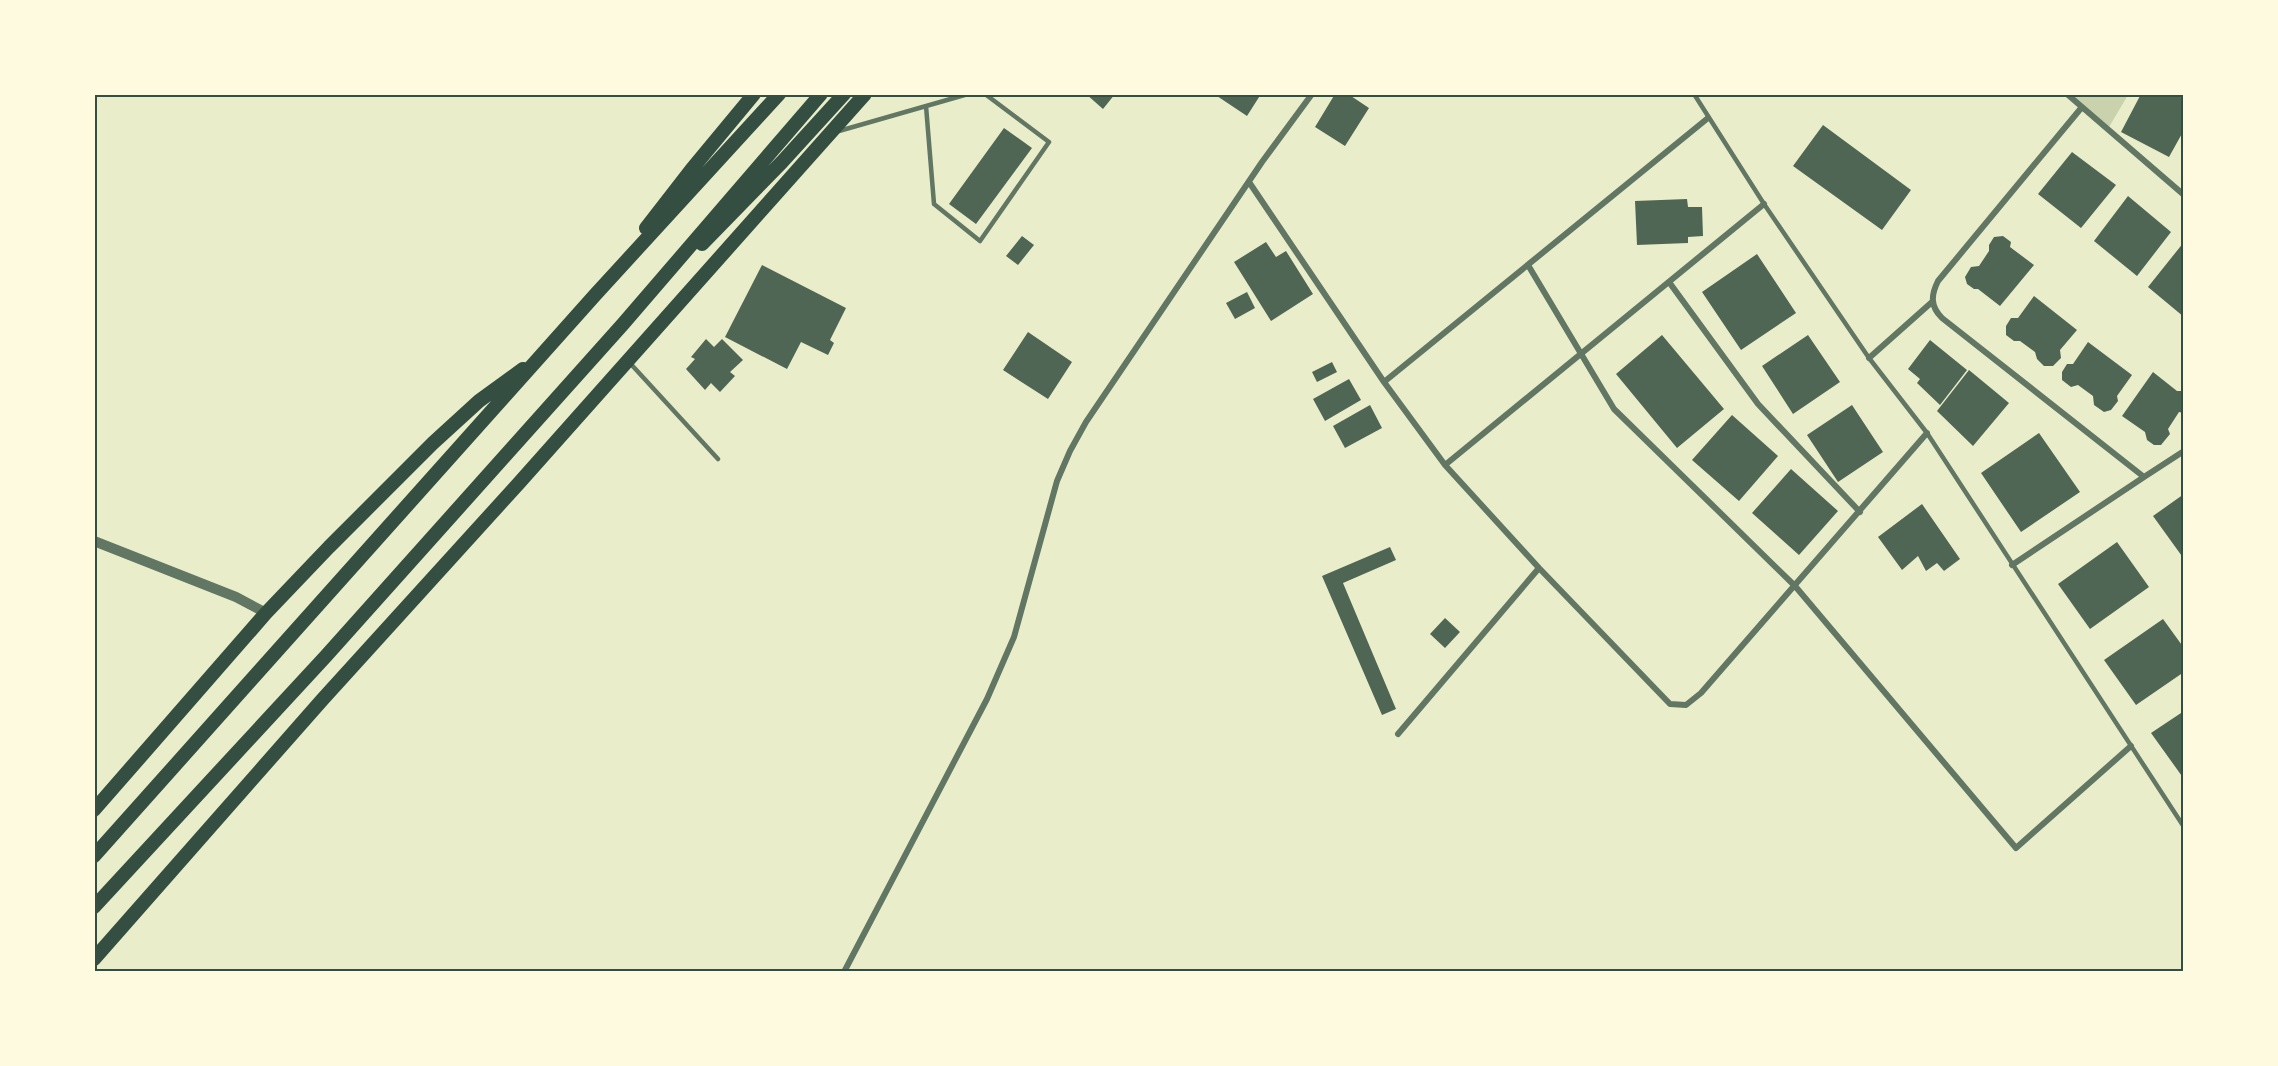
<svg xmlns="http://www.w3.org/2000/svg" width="2278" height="1066" font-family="'Source Serif 4',serif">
  <rect width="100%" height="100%" fill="#e9edc9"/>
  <path fill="#cad2ad" d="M2073 95H2128L2109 127Z"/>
  <path fill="#4f6655" d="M1086 94H1115L1103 109Z
    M1214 94H1261L1247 116Z
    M1335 94H1348L1369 108 1345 146 1315 127Z
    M2141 94H2175L2184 99V130L2169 157 2121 132Z
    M1823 125 1911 190 1882 230 1793 166Z
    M1004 128 1032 148 976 224 949 204Z
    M2072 152 2116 185 2081 228 2038 194Z
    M2128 196 2171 232 2137 276 2094 241Z
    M1687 199 1688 207H1702L1703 236 1688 237V243L1637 245 1635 201Z
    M1022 236 1034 245 1018 265 1006 256Z
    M2003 236 2011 242 2010 247 2034 265 2000 306 1978 289H1974L1967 284 1965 277 1971 267 1979 266 1989 251V245L1994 237Z
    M1266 242 1276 257 1286 251 1313 294 1271 321 1234 262Z
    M2184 242V317L2148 287Z
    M1757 254 1796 313 1741 350 1702 292Z
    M762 265 846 308 830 340 834 343 828 355 801 342 787 369 725 337Z
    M1247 292 1255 308 1235 319 1226 303Z
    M2034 296 2077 330 2060 350 2061 358 2053 366H2044L2037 359 2035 352 2020 341H2014L2006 335V326L2011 318H2018Z
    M1028 332 1072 362 1048 399 1003 370Z
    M1662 335 1724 409 1677 448 1616 374Z
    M1808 335 1840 382 1793 414 1762 366Z
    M706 339 714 347 722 339 743 360 730 372 735 376 720 392 711 383 705 390 686 369 695 359 691 357Z
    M1930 340 1967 370 1940 405 1917 383 1920 379 1908 369Z
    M2088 342 2132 375 2117 396 2118 401 2111 410 2104 412 2094 405 2093 396 2078 385 2071 387 2062 380V372L2067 364H2073Z
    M1332 362 1337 372 1317 382 1312 372Z
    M1969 370 2009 403 1973 446 1937 411Z
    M2153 372 2177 391H2184V413L2179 412 2168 429 2170 434 2161 445H2154L2147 440 2145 432 2122 416Z
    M1349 379 1361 400 1325 421 1313 399Z
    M1370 405 1382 428 1345 448 1333 426Z
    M1852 405 1883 452 1838 482 1807 435Z
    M1732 415 1778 456 1739 501 1692 460Z
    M2039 433 2080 492 2021 532 1981 473Z
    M1791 469 1838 511 1799 555 1752 513Z
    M2184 494V559L2153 516Z
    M1922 504 1960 559 1944 571 1937 563 1926 571 1918 556 1902 570 1878 537Z
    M2117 542 2149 587 2090 629 2058 584Z
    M1390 547 1396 560 1343 583 1396 709 1382 715 1322 576Z
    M1445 618 1460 632 1445 648 1430 634Z
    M2163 619 2184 648V672L2136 705 2104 660Z
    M2184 711V779L2151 733Z"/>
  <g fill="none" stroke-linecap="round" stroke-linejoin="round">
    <path stroke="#617663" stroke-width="4.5" d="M1694 94 1764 204 1869 358 1927 433 2184 827
      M926 106 934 204 980 241 1049 142 985 94
      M839 131 968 94
      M629 362 718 459"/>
    <path stroke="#617663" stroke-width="6" d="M2067 94 2184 195
      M2082 107 1938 281C1931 295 1930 306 1942 318L2144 477 2184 451
      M1249 182 1384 382 1445 465 1539 568 1670 704 1686 705 1701 693 1927 433
      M1528 265 1614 409 1795 586 2016 848 2131 746
      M1669 282 1758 404 1860 512
      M1869 358 1932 302
      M1384 382 1708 118
      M1445 465 1764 204
      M2012 565 2144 477
      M1398 734 1539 568
      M844 972 987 699 1014 637 1057 481 1070 451 1086 422 1262 162 1312 94"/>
    <path stroke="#617663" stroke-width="10" d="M94 541 236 597 266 613"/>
    <path stroke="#344e41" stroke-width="14" d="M646 228 691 170 754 94
      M702 244 782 162 844 94
      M94 810 266 613 329 547 433 443 479 401 523 369
      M94 856 595 295 779 94
      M94 907 326 656 623 324 821 94
      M94 959 322 700 519 483 865 94"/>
  </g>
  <rect width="2278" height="1066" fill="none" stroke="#fefae0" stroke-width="192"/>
  <rect x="96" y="96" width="2086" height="874" fill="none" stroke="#344e41" stroke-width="2"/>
</svg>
